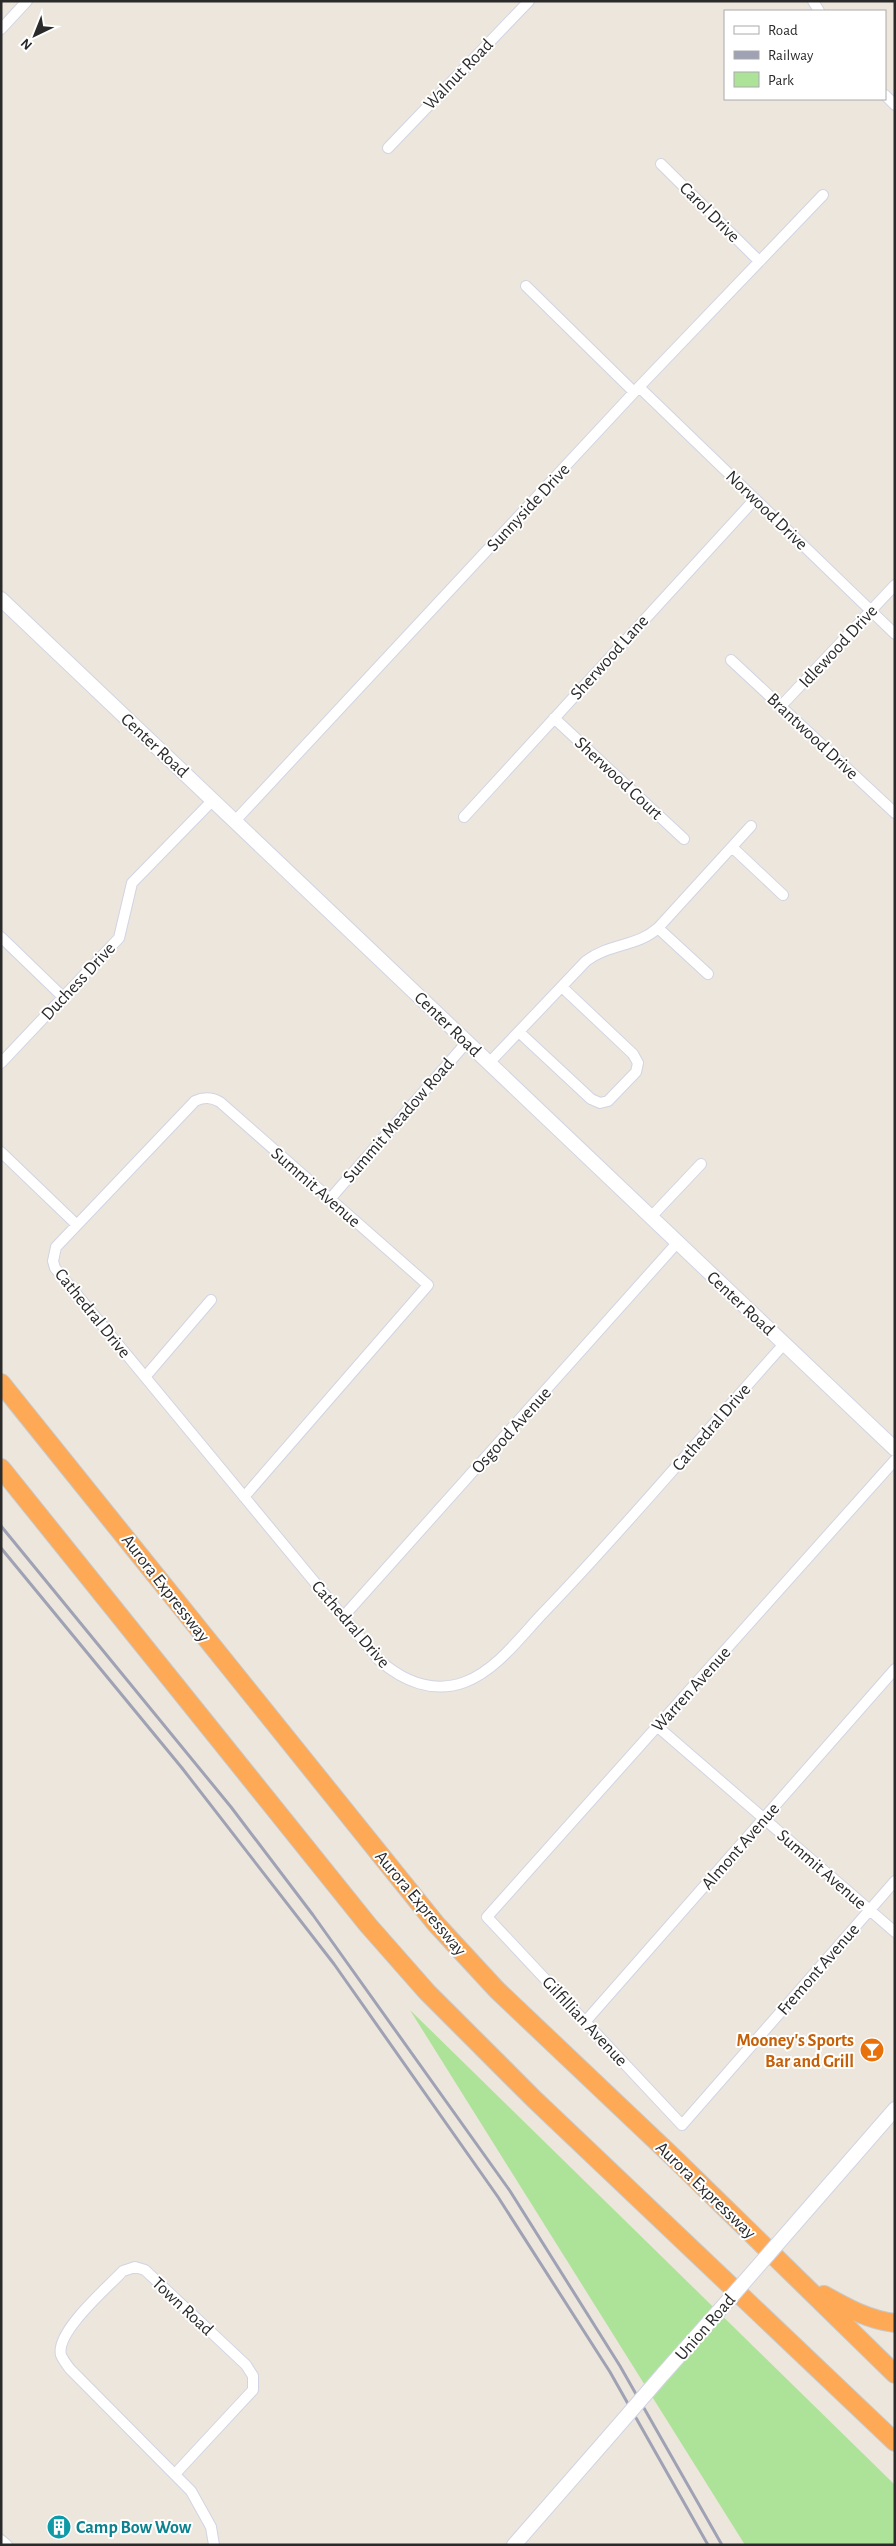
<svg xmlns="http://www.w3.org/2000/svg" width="896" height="2546" font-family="'Alegreya Sans',sans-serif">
  <rect width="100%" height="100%" fill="#ece6dc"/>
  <path fill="#ade399" d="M410 2010 895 2485V2545H745Z"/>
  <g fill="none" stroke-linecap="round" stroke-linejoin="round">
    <defs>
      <path id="minor" d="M813 1 819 11
        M1 29 27 1
        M885 95 895 105
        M388 148 529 1
        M661 164 759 261
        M526 286 634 392
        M639 387 895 634
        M731 660 895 813
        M781 706 895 585
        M554 718 684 839
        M464 817 755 499
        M235 821 639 387 823 195
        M732 847 783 895
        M658 928 708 974
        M1 937 63 997
        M519 1032 591 1099 600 1103 608 1101 636 1072 638 1063 633 1054 562 987
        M1 1063 119 938 132 883 213 800
        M489 1063 586 961C610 943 637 947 658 928L751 826
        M1 1152 77 1225
        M330 1199 467 1042
        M650 1218 701 1164
        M145 1377 211 1300
        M895 1460 487 1917 682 2125 895 1881
        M244 1497 428 1285 220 1102C211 1097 204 1097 195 1101L56 1247 53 1261 55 1268 379 1660C403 1681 433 1694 465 1682 497 1670 521 1636 544 1612 627 1526 704 1433 784 1344
        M343 1617 677 1243
        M658 1727 895 1932
        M585 2022 895 1669
        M175 2474 253 2390V2376L246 2365 145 2270 135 2267 123 2271C108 2287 55 2332 61 2355 63 2360 67 2365 70 2369L191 2491 211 2527 214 2545
        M1 2540 7 2545"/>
      <path id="secondary" d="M1 599 895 1449
        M794 2225 895 2109
        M663 2374 718 2312
        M514 2545 605 2441"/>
      <path id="motorway" d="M1 1383 436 1924 497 1990 673 2157 895 2374
        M1 1468 368 1925 427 1992 535 2100 895 2442
        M824 2295C847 2308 869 2320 895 2323"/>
    </defs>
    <use href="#minor" stroke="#d1d4e3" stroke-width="12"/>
    <use href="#secondary" stroke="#d1d4e3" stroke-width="16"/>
    <use href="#motorway" stroke="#c8c8c8" stroke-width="20"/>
    <use href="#minor" stroke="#fff" stroke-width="10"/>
    <use href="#secondary" stroke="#fff" stroke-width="14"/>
    <use href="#motorway" stroke="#fda956" stroke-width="18"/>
    <path stroke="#9fa1b4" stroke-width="3" d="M1 1526 231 1807 313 1915 510 2191 620 2366 722 2545
      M1 1548 182 1768 334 1964 498 2197 610 2372 708 2545"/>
    <defs>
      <path id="secondary-bridge" d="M718 2312 794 2225
        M605 2441 663 2374"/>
    </defs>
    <use href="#secondary-bridge" stroke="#d1d4e3" stroke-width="16" stroke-linecap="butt"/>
    <use href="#secondary-bridge" stroke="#fff" stroke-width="14"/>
  </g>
  <defs>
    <symbol id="bar-disc" viewBox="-11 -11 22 22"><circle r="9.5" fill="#e8710a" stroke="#fff"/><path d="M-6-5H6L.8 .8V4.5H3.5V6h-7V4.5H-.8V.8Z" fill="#fff"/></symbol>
    <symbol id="building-disc" viewBox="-11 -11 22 22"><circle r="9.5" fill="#0f9aa8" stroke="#fff"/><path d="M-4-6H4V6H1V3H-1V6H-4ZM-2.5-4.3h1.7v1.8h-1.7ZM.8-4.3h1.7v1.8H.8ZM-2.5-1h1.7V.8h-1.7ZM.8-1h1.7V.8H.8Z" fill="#fff"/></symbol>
  </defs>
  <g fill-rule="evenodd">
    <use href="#bar-disc" x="858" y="2036" width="28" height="28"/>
    <use href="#building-disc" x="45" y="2513" width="28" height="28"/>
  </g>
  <g text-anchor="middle" stroke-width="4" stroke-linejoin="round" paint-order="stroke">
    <g font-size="18" fill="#2a2a2a" stroke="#fff">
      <text transform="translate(458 74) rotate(-46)" y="6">Walnut Road</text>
      <text transform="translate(710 212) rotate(45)" y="6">Carol Drive</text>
      <text transform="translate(528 507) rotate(-47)" y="6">Sunnyside Drive</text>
      <text transform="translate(767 510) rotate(44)" y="6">Norwood Drive</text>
      <text transform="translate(838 646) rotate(-47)" y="6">Idlewood Drive</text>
      <text transform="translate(609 657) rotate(-48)" y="6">Sherwood Lane</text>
      <text transform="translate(813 736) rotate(43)" y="6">Brantwood Drive</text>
      <text transform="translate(155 745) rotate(43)" y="6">Center Road</text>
      <text transform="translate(619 778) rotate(43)" y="6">Sherwood Court</text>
      <text transform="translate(78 981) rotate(-47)" y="6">Duchess Drive</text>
      <text transform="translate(448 1024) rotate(44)" y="6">Center Road</text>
      <text transform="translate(398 1120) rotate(-49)" y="6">Summit Meadow Road</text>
      <text transform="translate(316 1187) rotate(41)" y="6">Summit Avenue</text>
      <text transform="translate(741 1303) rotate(43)" y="6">Center Road</text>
      <text transform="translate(93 1313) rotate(51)" y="6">Cathedral Drive</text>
      <text transform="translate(711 1427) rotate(-49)" y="6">Cathedral Drive</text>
      <text transform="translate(511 1430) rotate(-48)" y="6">Osgood Avenue</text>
      <text transform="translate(166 1588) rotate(52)" y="6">Aurora Expressway</text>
      <text transform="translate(351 1624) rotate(49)" y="6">Cathedral Drive</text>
      <text transform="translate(691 1689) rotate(-48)" y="6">Warren Avenue</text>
      <text transform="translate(740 1846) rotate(-49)" y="6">Almont Avenue</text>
      <text transform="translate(822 1869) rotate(41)" y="6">Summit Avenue</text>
      <text transform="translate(421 1903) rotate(50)" y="6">Aurora Expressway</text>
      <text transform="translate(818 1969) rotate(-49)" y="6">Fremont Avenue</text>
      <text transform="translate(585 2021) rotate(47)" y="6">Gilfillian Avenue</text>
      <text transform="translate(706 2190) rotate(44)" y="6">Aurora Expressway</text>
      <text transform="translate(183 2306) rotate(43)" y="6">Town Road</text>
      <text transform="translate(705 2327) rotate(-49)" y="6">Union Road</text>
    </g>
    <g font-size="18" font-weight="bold" fill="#c56008" stroke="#fff" text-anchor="end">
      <text x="854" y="2046">Mooney's Sports<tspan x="854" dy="21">Bar and Grill</tspan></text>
    </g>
    <g font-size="18" font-weight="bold" fill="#0d838f" stroke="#fff" text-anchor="start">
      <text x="76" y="2533">Camp Bow Wow</text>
    </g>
  </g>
  <rect width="896" height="2546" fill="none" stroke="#2a2a2a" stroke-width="5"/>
  <rect x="724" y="10" width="162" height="90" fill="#ffffff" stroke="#aaaaaa"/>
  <rect x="734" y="26" width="25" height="8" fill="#ffffff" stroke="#aaaaaa"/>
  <text x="768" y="35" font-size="15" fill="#2a2a2a">Road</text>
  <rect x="734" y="51" width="25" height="8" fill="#9fa1b4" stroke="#aaaaaa"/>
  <text x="768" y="60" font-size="15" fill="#2a2a2a">Railway</text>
  <rect x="734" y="72" width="25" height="15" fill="#ade399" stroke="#aaaaaa"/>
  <text x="768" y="85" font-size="15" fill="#2a2a2a">Park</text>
  <g transform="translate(35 35) rotate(223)" stroke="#ffffff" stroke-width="4" paint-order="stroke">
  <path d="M0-4L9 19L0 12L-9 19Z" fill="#2a2a2a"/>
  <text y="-8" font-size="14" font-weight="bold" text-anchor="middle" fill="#2a2a2a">N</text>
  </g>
</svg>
